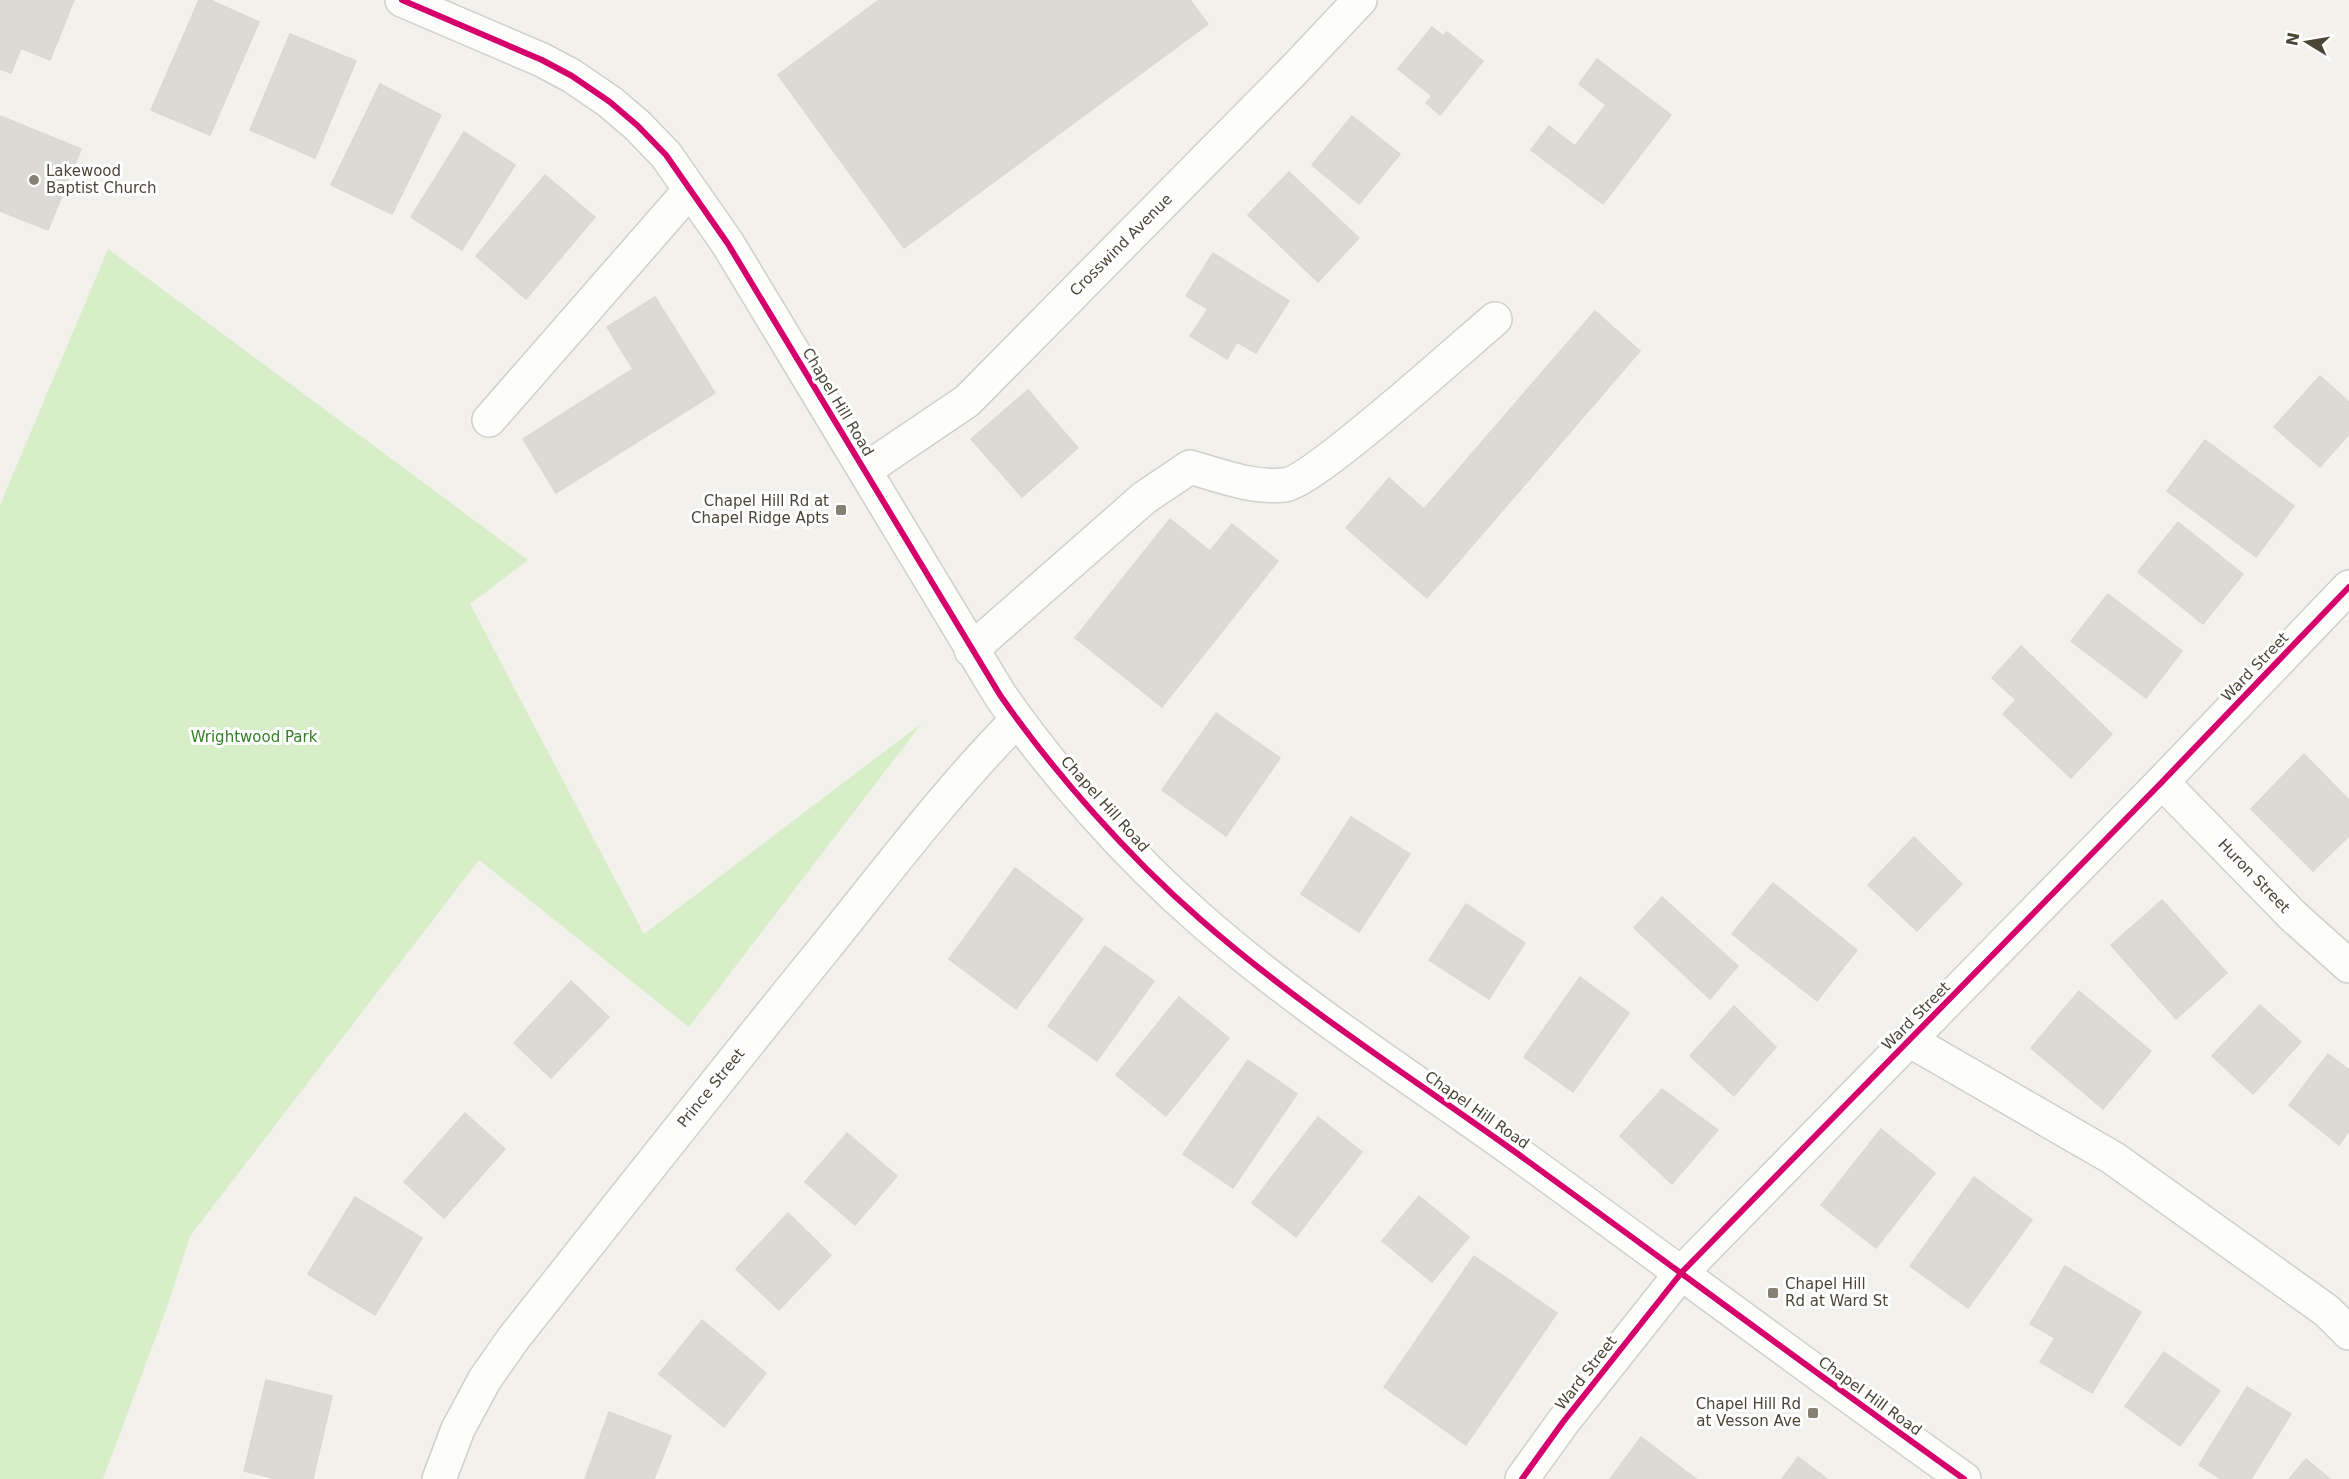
<svg xmlns="http://www.w3.org/2000/svg" width="2349" height="1479" font-family="'DejaVu Sans',sans-serif">
  <rect width="100%" height="100%" fill="#f2f1eb"/>
  <path fill="#d8eec9" d="M108 249 528 560 470 604 644 934 922 723 689 1027 479 860 190 1236 168 1304 103 1479H0V505Z"/>
  <path fill="#dcdad4" stroke="#dad9d1" stroke-width="1.5" d="M0 0H74L50 60 21 48 11 73 0 69Z
    M199 0H210L259 22 210 135 151 110Z
    M879 0H1190L1208 24 904 248 778 75Z
    M1432 27 1443 36 1447 32 1483 61 1440 115 1426 103 1432 96 1398 69Z
    M290 34 356 61 315 158 250 130Z
    M1597 59 1671 115 1603 204 1531 150 1549 126 1575 146 1606 105 1579 84Z
    M380 84 441 115 392 214 331 185Z
    M0 116 81 149 48 230 0 211Z
    M1352 116 1400 154 1359 204 1312 165Z
    M464 132 515 165 462 250 411 217Z
    M1289 172 1359 238 1318 282 1248 215Z
    M545 175 595 217 526 299 476 256Z
    M1213 253 1289 301 1256 353 1237 342 1227 359 1190 336 1208 309 1186 296Z
    M655 297 715 393 556 493 523 439 633 369 607 327Z
    M1595 311 1640 351 1427 598 1346 528 1389 478 1424 509Z
    M2320 376 2349 402V434L2320 467 2274 427Z
    M1028 390 1078 448 1022 497 971 439Z
    M2205 440 2294 506 2256 557 2167 491Z
    M1170 519 1210 551 1232 524 1278 561 1162 707 1075 638Z
    M2178 522 2243 574 2203 624 2138 572Z
    M2108 594 2182 651 2146 698 2071 641Z
    M2021 646 2112 734 2071 778 2003 714 2016 700 1992 678Z
    M1216 713 1280 758 1226 836 1162 790Z
    M2304 754 2349 800V836L2313 871 2251 809Z
    M1351 817 1410 854 1359 932 1301 894Z
    M1914 837 1962 884 1917 931 1868 885Z
    M1015 868 1083 919 1016 1009 949 959Z
    M1773 883 1857 950 1817 1001 1732 934Z
    M1662 897 1738 966 1710 999 1634 928Z
    M2162 900 2227 973 2176 1019 2111 945Z
    M1466 904 1525 943 1489 999 1429 960Z
    M1105 946 1154 981 1097 1061 1048 1026Z
    M1580 977 1629 1013 1573 1092 1524 1057Z
    M571 981 609 1017 551 1078 514 1043Z
    M2079 991 2151 1051 2103 1109 2031 1048Z
    M1179 997 1229 1038 1166 1116 1116 1075Z
    M2260 1005 2301 1042 2253 1094 2212 1056Z
    M1734 1006 1776 1047 1734 1096 1690 1056Z
    M2328 1054 2349 1070V1131L2339 1145 2289 1105Z
    M1248 1060 1297 1094 1233 1188 1183 1154Z
    M1662 1089 1718 1130 1672 1184 1620 1136Z
    M465 1113 505 1149 444 1218 404 1182Z
    M1318 1117 1362 1152 1296 1237 1252 1203Z
    M1881 1129 1935 1173 1876 1248 1821 1205Z
    M847 1133 897 1176 855 1225 805 1182Z
    M1974 1177 2032 1220 1968 1308 1910 1266Z
    M1419 1196 1469 1237 1432 1282 1382 1241Z
    M355 1197 422 1238 375 1315 308 1274Z
    M788 1213 831 1255 779 1310 736 1269Z
    M1474 1256 1557 1313 1466 1445 1384 1387Z
    M2065 1266 2141 1312 2092 1393 2040 1362 2055 1338 2030 1324Z
    M702 1320 766 1373 724 1427 659 1374Z
    M2164 1352 2220 1391 2180 1446 2125 1406Z
    M266 1380 332 1396 313 1479H277L244 1471Z
    M2247 1387 2291 1414 2251 1479H2221L2199 1465Z
    M609 1412 671 1436 654 1479H585Z
    M1641 1437 1696 1479H1610Z
    M1798 1457 1827 1479H1782Z
    M2306 1459 2330 1479H2289Z"/>
  <g fill="none" stroke-linecap="round" stroke-linejoin="round">
    <defs>
      <path id="minor" d="M402 0 542 60 572 76 610 102 638 126 666 155 728 244 1000 695C1054 773 1129 857 1200 919 1299 1006 1411 1077 1518 1154 1667 1262 1814 1372 1964 1479
        M489 420 690 190
        M865 470 967 401 1294 70 1360 0
        M971 650 1144 498 1190 467C1221 476 1251 488 1284 485 1312 483 1463 346 1495 319
        M2162 782 2293 916 2349 966
        M1909 1040 2113 1158 2327 1311 2349 1333
        M439 1479 458 1429 485 1379 513 1339C616 1209 719 1078 824 949 887 871 947 791 1017 720
        M1522 1479 1563 1422 1682 1272 2162 782 2349 587"/>
    </defs>
    <use href="#minor" stroke="#d0cfc9" stroke-width="36"/>
    <use href="#minor" stroke="#fdfdfc" stroke-width="33"/>
    <defs>
      <path id="cycleway" d="M402 0 542 60 572 76 610 102 638 126 666 155 728 244 1000 695C1054 773 1129 857 1200 919 1299 1006 1411 1077 1518 1154 1667 1262 1814 1372 1964 1479
        M1522 1479 1563 1422 1682 1272 2162 782 2349 587"/>
    </defs>
    <use href="#cycleway" stroke="#fff" stroke-width="10"/>
    <use href="#cycleway" stroke="#d6006c" stroke-width="6"/>
  </g>
  <g fill="#858275" stroke="#fff" stroke-width="2">
    <circle cx="34" cy="180" r="6"/>
    <rect x="835" y="504" width="12" height="12" rx="3"/>
    <rect x="1767" y="1287" width="12" height="12" rx="3"/>
    <rect x="1807" y="1407" width="12" height="12" rx="3"/>
  </g>
  <g text-anchor="middle" stroke-width="6" stroke-linejoin="round" paint-order="stroke">
    <g font-size="15" fill="#4a4636" stroke="#fff" text-anchor="start">
      <text x="46" y="176">Lakewood<tspan x="46" dy="17">Baptist Church</tspan></text>
      <text x="829" y="506" text-anchor="end">Chapel Hill Rd at<tspan x="829" dy="17">Chapel Ridge Apts</tspan></text>
      <text x="1785" y="1289">Chapel Hill<tspan x="1785" dy="17">Rd at Ward St</tspan></text>
      <text x="1801" y="1409" text-anchor="end">Chapel Hill Rd<tspan x="1801" dy="17">at Vesson Ave</tspan></text>
    </g>
    <g font-size="15" fill="#4a4636" stroke="#fff">
      <text transform="translate(1121 245) rotate(-45)" y="5">Crosswind Avenue</text>
      <text transform="translate(838 402) rotate(59)" y="5">Chapel Hill Road</text>
      <text transform="translate(2255 667) rotate(-46)" y="5">Ward Street</text>
      <text transform="translate(1105 804) rotate(48)" y="5">Chapel Hill Road</text>
      <text transform="translate(2254 876) rotate(46)" y="5">Huron Street</text>
      <text transform="translate(1916 1016) rotate(-45)" y="5">Ward Street</text>
      <text transform="translate(711 1088) rotate(-51)" y="5">Prince Street</text>
      <text transform="translate(1477 1110) rotate(35)" y="5">Chapel Hill Road</text>
      <text transform="translate(1586 1373) rotate(-52)" y="5">Ward Street</text>
      <text transform="translate(1870 1396) rotate(36)" y="5">Chapel Hill Road</text>
    </g>
    <g font-size="15" fill="#328124" stroke="#fff">
      <text x="254" y="742">Wrightwood Park</text>
    </g>
  </g>
  <g transform="translate(2307 42) rotate(281)" stroke="#ffffff" stroke-width="4.5" paint-order="stroke">
  <path d="M0-4.5L10 22L0 15L-10 22Z" fill="#4a4636"/>
  <text y="-9" font-size="16" font-weight="bold" text-anchor="middle" fill="#4a4636">N</text>
  </g>
</svg>
